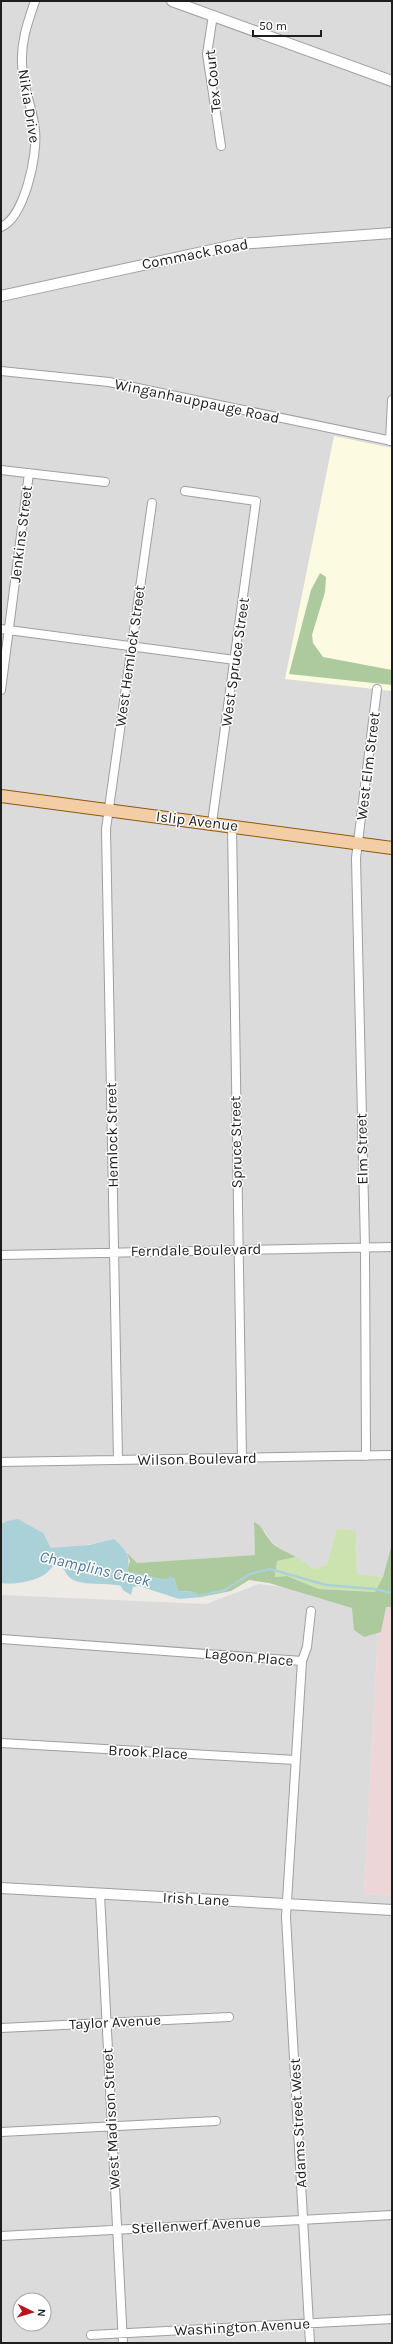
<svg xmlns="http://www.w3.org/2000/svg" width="393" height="2344" font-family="Karla,sans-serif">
  <rect width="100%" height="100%" fill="#eeebe6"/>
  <path fill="#dcdbdc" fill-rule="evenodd" d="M1 1H392V1543L383 1577 357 1574 356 1531 337 1528 328 1565 314 1569 280 1549 269 1539 264 1530 254 1523 256 1555 137 1563 98 1543 60 1549 1 1541Z
    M259 1584 380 1599 364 1894 392 1896V2343H1V1595L206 1604ZM20 2300H44V2324H20Z"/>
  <path fill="#edd6d7" d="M380 1599 392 1600V1896L364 1894Z"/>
  <path fill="#fcfae1" d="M334 436 392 448V691L285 679Z"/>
  <path fill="#cce3b0" d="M337 1528 356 1531 357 1574 383 1577 375 1592 319 1589 287 1576 275 1577 277 1561 296 1557 314 1569 327 1565Z"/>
  <path fill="#adc99e" d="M320 573 326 577 325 592 312 635 313 643 323 657 392 670V685L289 674 311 590Z
    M254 1522C263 1526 263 1532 269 1539 275 1548 287 1552 296 1557L277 1561 275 1577 287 1576 319 1589 375 1592 383 1577 392 1543V1607H386L381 1632 364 1637 354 1630 352 1608 269 1583 249 1580 231 1591 201 1597 194 1592 178 1591 174 1578 166 1580 129 1572 127 1570 130 1561 127 1553 137 1563 255 1555Z"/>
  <path fill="#aad0d8" d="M18 1519 43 1533 51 1548 89 1545 114 1539C124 1549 132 1555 127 1570L129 1572 166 1580 170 1576 174 1578 178 1591 194 1592 201 1597 179 1599 139 1586 133 1587 131 1595 123 1590 121 1586C107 1582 79 1587 69 1577 65 1573 64 1568 60 1564 50 1566 50 1572 42 1576 30 1582 14 1585 1 1583V1525L7 1521Z"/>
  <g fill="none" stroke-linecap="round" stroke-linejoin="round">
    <path stroke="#aad0d8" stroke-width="2.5" d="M198 1596 225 1590 250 1574 270 1569 326 1585 375 1589 392 1593"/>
    <defs>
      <path id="minor" d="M213 15 207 54 221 146
        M1 227C24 218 38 155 35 131 33 108 22 86 22 63 21 40 28 22 35 1
        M1 371 109 382 392 441
        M390 441 392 400
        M1 470 105 482
        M185 491 256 501 212 823
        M1 629 235 660
        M1 690 29 473
        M232 826 242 1459
        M1 1255 392 1247
        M366 1456 365 1247 356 858 377 689
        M118 1460 106 829 152 503
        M1 1462 392 1455
        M1 1639 302 1661
        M1 1743 295 1760
        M100 1894 123 2343
        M1 2028 229 2017
        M1 2132 216 2121
        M1 2236 392 2215
        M91 2335 392 2319
        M310 2343 286 1917 302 1661 307 1647 311 1611"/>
      <path id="tertiary" d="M172 1 392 81
        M1 296 239 244 392 233
        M1 1888 392 1910"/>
      <path id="primary" d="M1 796 392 848"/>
    </defs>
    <use href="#minor" stroke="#9f9f9f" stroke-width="10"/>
    <use href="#tertiary" stroke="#9f9f9f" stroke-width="12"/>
    <use href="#primary" stroke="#8a5a0f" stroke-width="14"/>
    <use href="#minor" stroke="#fff" stroke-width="8"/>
    <use href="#tertiary" stroke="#fff" stroke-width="10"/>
    <use href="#primary" stroke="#f3cda6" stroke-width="12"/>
  </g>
  <g text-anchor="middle" stroke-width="3" stroke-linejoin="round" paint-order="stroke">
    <g font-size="15" fill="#1e1e1e" stroke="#fff">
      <text transform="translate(213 81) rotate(-96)" y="5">Tex Court</text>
      <text transform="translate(29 106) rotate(81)" y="5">Nikia Drive</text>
      <text transform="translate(195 254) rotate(-11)" y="5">Commack Road</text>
      <text transform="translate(197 401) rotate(12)" y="5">Winganhauppauge Road</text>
      <text transform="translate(21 534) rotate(-83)" y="5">Jenkins Street</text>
      <text transform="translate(130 656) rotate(-82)" y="5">West Hemlock Street</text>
      <text transform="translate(235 662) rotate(-82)" y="5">West Spruce Street</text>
      <text transform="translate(368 766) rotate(-83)" y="5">West Elm Street</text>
      <text transform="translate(197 821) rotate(7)" y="5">Islip Avenue</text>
      <text transform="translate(112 1135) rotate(-91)" y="5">Hemlock Street</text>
      <text transform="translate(236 1142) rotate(-91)" y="5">Spruce Street</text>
      <text transform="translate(362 1149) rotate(-91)" y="5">Elm Street</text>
      <text transform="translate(196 1250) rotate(-1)" y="5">Ferndale Boulevard</text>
      <text transform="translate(197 1459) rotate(-1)" y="5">Wilson Boulevard</text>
      <text transform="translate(249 1657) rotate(5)" y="5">Lagoon Place</text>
      <text transform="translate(148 1752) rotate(3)" y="5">Brook Place</text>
      <text transform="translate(196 1899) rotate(3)" y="5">Irish Lane</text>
      <text transform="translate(115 2022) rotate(-3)" y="5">Taylor Avenue</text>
      <text transform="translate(111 2119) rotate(-93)" y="5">West Madison Street</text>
      <text transform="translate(298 2123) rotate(-93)" y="5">Adams Street West</text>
      <text transform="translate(196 2225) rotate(-3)" y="5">Stellenwerf Avenue</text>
      <text transform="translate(242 2327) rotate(-3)" y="5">Washington Avenue</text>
    </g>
    <g font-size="16" font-style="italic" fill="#4d7696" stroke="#fff">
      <text transform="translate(95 1568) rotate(13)" y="6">Champlins Creek</text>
    </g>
  </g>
  <rect width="393" height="2344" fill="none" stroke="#1e1e1e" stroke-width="4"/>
  <g transform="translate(32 2312) rotate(95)"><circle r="19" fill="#ffffff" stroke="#a5a5a5"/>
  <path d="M0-3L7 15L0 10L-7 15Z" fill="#b9141d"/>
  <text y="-6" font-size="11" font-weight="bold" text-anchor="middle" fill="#1e1e1e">N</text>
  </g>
  <path d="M253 30v6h68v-6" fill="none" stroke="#1e1e1e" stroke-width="2"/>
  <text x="259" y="30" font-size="12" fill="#1e1e1e" stroke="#ffffff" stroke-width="3" paint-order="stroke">50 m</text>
</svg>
